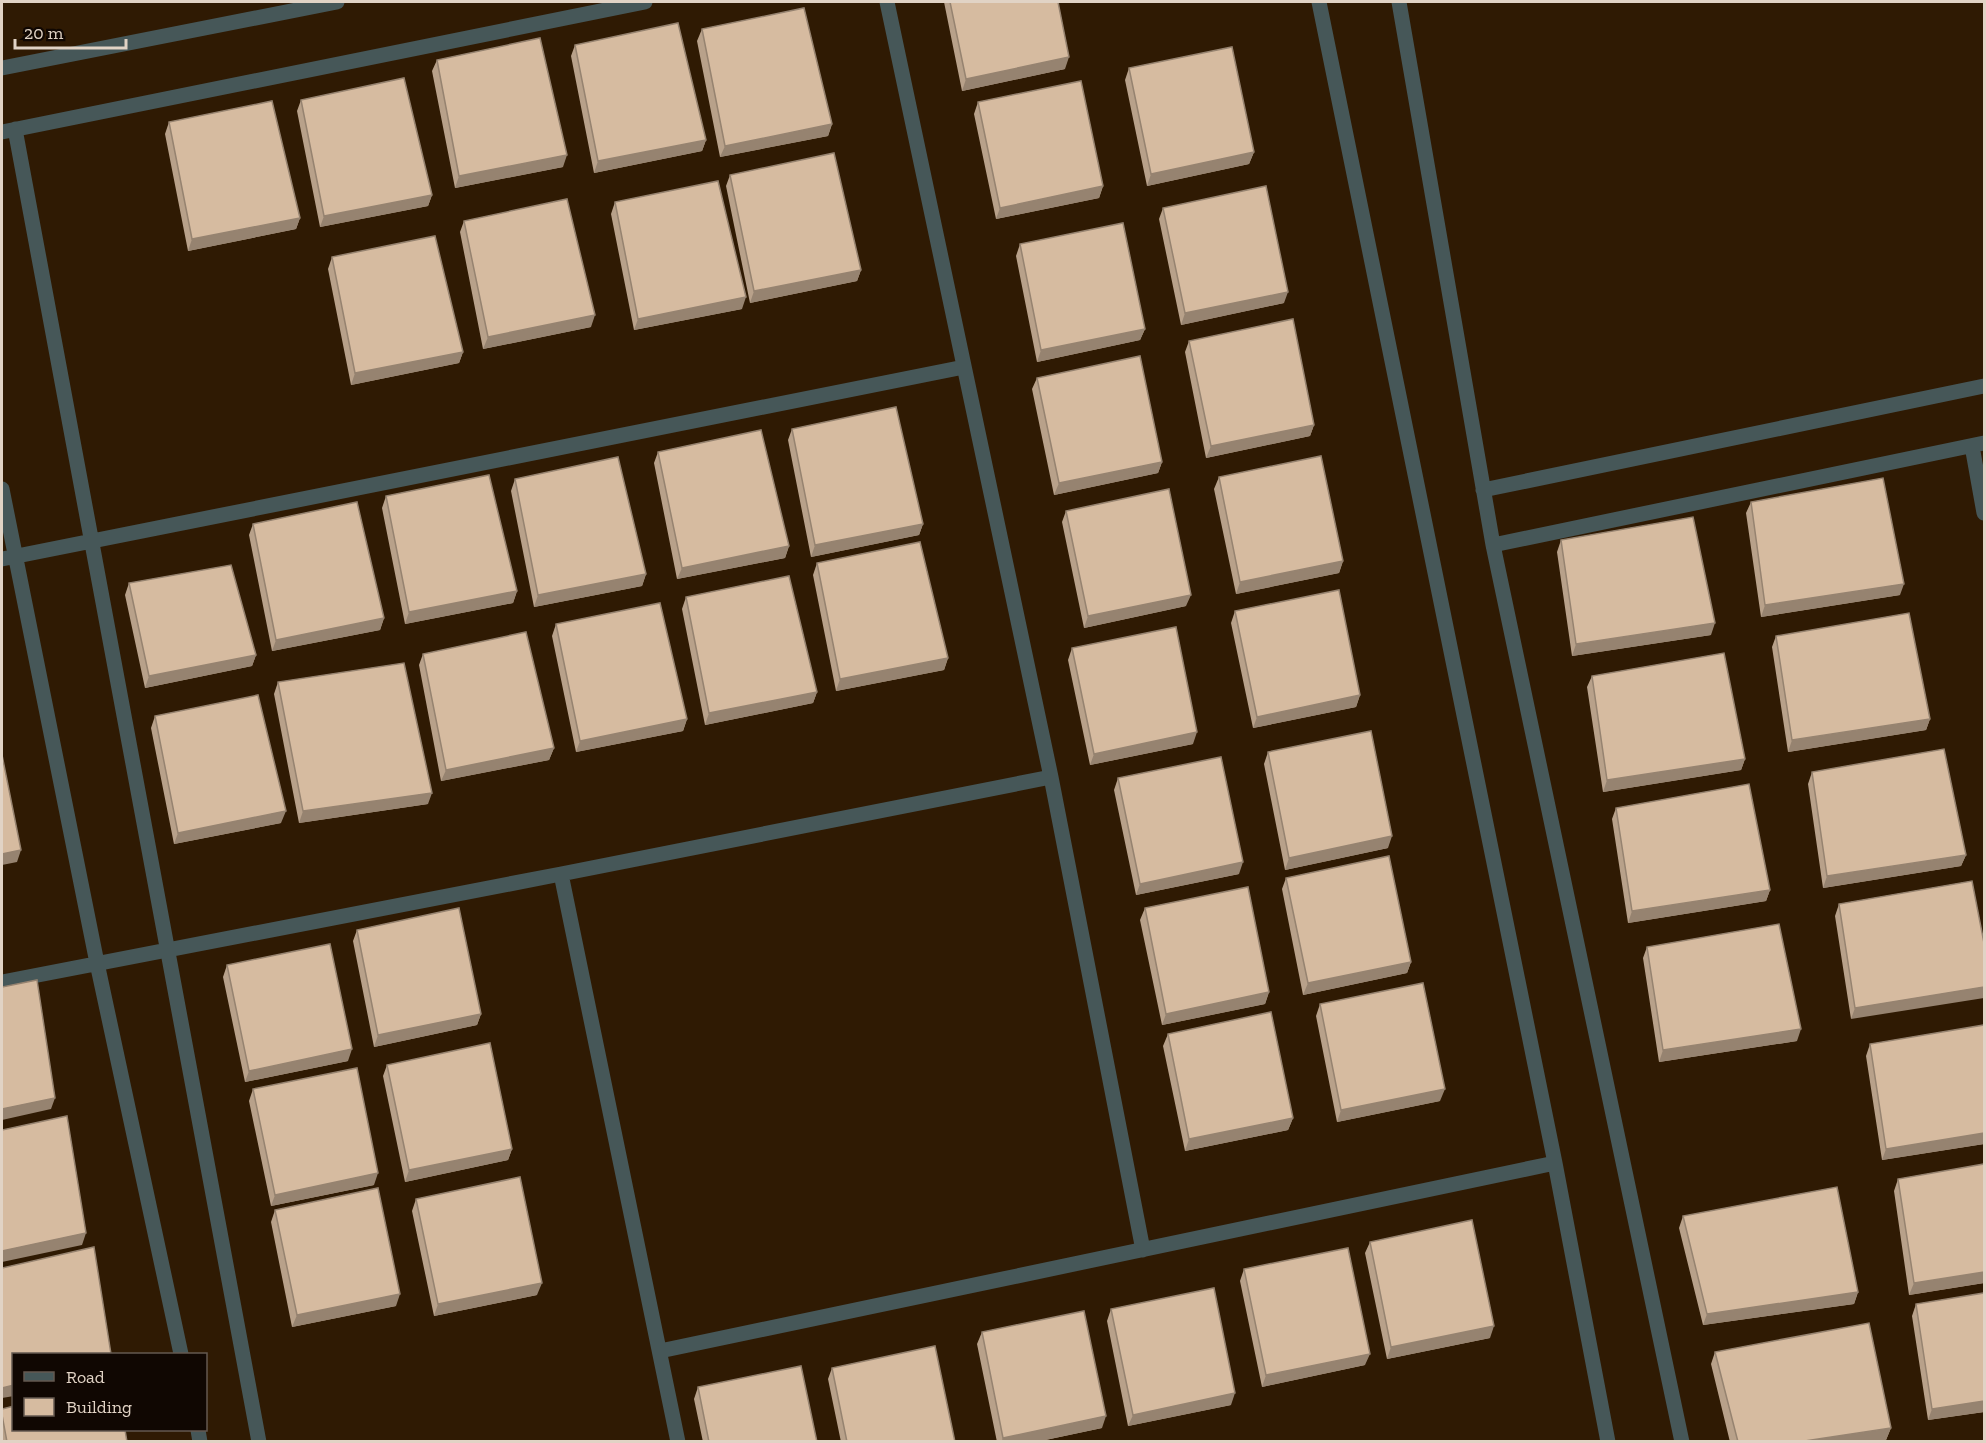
<svg xmlns="http://www.w3.org/2000/svg" width="1986" height="1443" font-family="'Zilla Slab',serif">
  <rect width="100%" height="100%" fill="#2f1a03"/>
  <g fill="none" stroke-linecap="round" stroke-linejoin="round">
    <path stroke="#465758" stroke-width="15" d="M887 2 1051 777 1143 1250
      M1319 2 1555 1163 1608 1442
      M1399 2 1493 545 1682 1442
      M2 68 337 2
      M15 129 259 1442
      M2 132 645 2
      M1972 446 1984 513
      M2 489 97 963 181 1354
      M1483 490 1984 386
      M1493 545 1984 443
      M2 559 964 367
      M561 874 678 1442
      M2 982 561 874 1051 777
      M660 1351 1555 1163
      M198 1430 200 1442"/>
  </g>
  <path fill="#b8a18a" d="M944 2H1058L1065 69 962 91Z
    M702 29 832 124 828 136 720 157 697 41Z
    M575 45 706 140 702 151 594 173 571 56Z
    M437 60 563 167 455 188 432 71Z
    M1129 68 1254 152 1249 164 1147 186 1125 80Z
    M301 100 432 195 428 206 320 227 297 111Z
    M978 102 1103 186 1099 198 996 219 974 114Z
    M169 122 300 218 296 229 188 251 165 134Z
    M730 175 861 270 857 281 750 303 726 186Z
    M615 202 742 309 634 330 611 214Z
    M1163 208 1284 303 1181 325 1159 219Z
    M464 221 591 327 483 349 460 232Z
    M1020 244 1145 329 1140 340 1037 362 1016 256Z
    M332 257 463 352 459 363 351 385 328 269Z
    M1189 341 1314 425 1310 436 1206 458 1185 352Z
    M1037 378 1162 462 1158 473 1054 495 1032 389Z
    M792 429 923 524 919 535 811 557 788 440Z
    M658 452 789 546 785 558 677 579 654 463Z
    M1219 477 1343 561 1339 573 1236 594 1214 489Z
    M515 479 646 574 642 586 534 607 511 491Z
    M386 496 517 591 513 603 405 624 382 508Z
    M1751 502 1900 595 1761 617 1746 513Z
    M1066 511 1186 606 1084 628 1062 522Z
    M253 524 384 618 380 630 272 651 249 535Z
    M1561 540 1711 635 1572 656 1557 552Z
    M817 563 948 658 944 670 836 691 813 575Z
    M129 583 256 655 252 666 145 688 125 595Z
    M686 597 817 692 813 703 705 725 682 609Z
    M1235 611 1360 695 1356 707 1253 728 1231 623Z
    M556 624 687 719 683 731 576 752 552 636Z
    M1776 636 1930 719 1926 730 1788 752 1772 647Z
    M1072 648 1193 744 1090 765 1068 660Z
    M423 654 554 748 549 760 441 781 419 665Z
    M1592 676 1745 759 1741 770 1603 792 1587 687Z
    M278 682 428 804 299 823 274 694Z
    M155 716 281 823 174 844 151 728Z
    M1268 752 1388 848 1285 870 1264 764Z
    M1812 772 1966 855 1961 866 1823 888 1808 784Z
    M1118 778 1239 874 1136 895 1114 790Z
    M1616 808 1770 890 1766 901 1628 923 1612 819Z
    M1286 878 1411 962 1407 973 1303 995 1282 889Z
    M1972 881 1851 1019 1835 916 1839 904Z
    M1145 908 1269 992 1265 1004 1162 1025 1140 920Z
    M357 930 481 1014 477 1025 374 1047 353 941Z
    M1647 947 1797 1041 1659 1062 1643 958Z
    M227 965 348 1061 245 1082 223 977Z
    M1320 1004 1440 1101 1337 1122 1316 1016Z
    M1984 1025V1144L1882 1160 1866 1056 1870 1044Z
    M1168 1034 1293 1118 1288 1130 1185 1151 1163 1046Z
    M387 1065 512 1149 508 1160 405 1182 383 1076Z
    M253 1089 374 1185 271 1206 249 1101Z
    M1984 1164V1283L1909 1295 1894 1191 1898 1179Z
    M416 1199 537 1295 434 1316 412 1211Z
    M275 1210 396 1306 292 1327 271 1222Z
    M1683 1216 1858 1292 1854 1304 1703 1325 1679 1228Z
    M1370 1242 1490 1338 1387 1359 1365 1253Z
    M1244 1269 1365 1365 1262 1387 1240 1281Z
    M1984 1293V1412L1928 1420 1912 1316 1916 1304Z
    M1111 1309 1231 1405 1128 1426 1107 1321Z
    M982 1332 1102 1428 1036 1442H997L977 1344Z
    M1715 1352 1891 1428 1886 1440 1875 1442H1730L1711 1364Z
    M832 1368 955 1442H841L828 1379Z
    M698 1387 817 1442H703L694 1399Z
    M2 1409 127 1442H2Z"/>
  <path fill="#968370" d="M1069 57 1065 69 962 91 966 79Z
    M832 124 828 136 720 157 725 146Z
    M706 140 702 151 594 173 598 161Z
    M1254 152 1249 164 1147 186 1151 174Z
    M567 155 563 167 455 188 459 176Z
    M1103 186 1099 198 996 219 1000 208Z
    M432 195 428 206 320 227 324 216Z
    M300 218 296 229 188 251 192 239Z
    M861 270 857 281 750 303 754 291Z
    M1288 292 1284 303 1181 325 1185 313Z
    M746 297 742 309 634 330 638 319Z
    M595 315 591 327 483 349 488 337Z
    M1145 329 1140 340 1037 362 1041 350Z
    M463 352 459 363 351 385 355 373Z
    M1314 425 1310 436 1206 458 1211 446Z
    M1162 462 1158 473 1054 495 1059 483Z
    M923 524 919 535 811 557 815 545Z
    M789 546 785 558 677 579 682 568Z
    M1343 561 1339 573 1236 594 1240 582Z
    M646 574 642 586 534 607 538 595Z
    M1904 584 1900 595 1761 617 1765 605Z
    M517 591 513 603 405 624 409 612Z
    M1191 595 1186 606 1084 628 1088 616Z
    M384 618 380 630 272 651 276 640Z
    M1715 623 1711 635 1572 656 1576 644Z
    M256 655 252 666 145 688 149 676Z
    M948 658 944 670 836 691 840 679Z
    M817 692 813 703 705 725 709 713Z
    M1360 695 1356 707 1253 728 1257 717Z
    M687 719 683 731 576 752 580 741Z
    M1930 719 1926 730 1788 752 1792 740Z
    M1197 732 1193 744 1090 765 1094 754Z
    M554 748 549 760 441 781 446 770Z
    M1745 759 1741 770 1603 792 1607 780Z
    M432 793 428 804 299 823 303 811Z
    M286 811 281 823 174 844 178 833Z
    M1392 836 1388 848 1285 870 1289 858Z
    M21 850 17 862 2 865V854Z
    M1966 855 1961 866 1823 888 1827 876Z
    M1243 862 1239 874 1136 895 1140 884Z
    M1770 890 1766 901 1628 923 1632 911Z
    M1411 962 1407 973 1303 995 1308 983Z
    M1984 987V998L1851 1019 1855 1008Z
    M1269 992 1265 1004 1162 1025 1166 1014Z
    M481 1014 477 1025 374 1047 378 1035Z
    M1801 1029 1797 1041 1659 1062 1663 1050Z
    M352 1049 348 1061 245 1082 249 1071Z
    M1445 1089 1440 1101 1337 1122 1341 1110Z
    M55 1098 51 1109 2 1120V1109Z
    M1293 1118 1288 1130 1185 1151 1189 1139Z
    M1984 1133V1144L1882 1160 1886 1149Z
    M512 1149 508 1160 405 1182 409 1170Z
    M378 1173 374 1185 271 1206 275 1195Z
    M86 1233 82 1245 2 1262V1251Z
    M1984 1272V1283L1909 1295 1914 1283Z
    M542 1283 537 1295 434 1316 438 1304Z
    M1858 1292 1854 1304 1703 1325 1707 1314Z
    M400 1294 396 1306 292 1327 297 1315Z
    M1494 1326 1490 1338 1387 1359 1391 1347Z
    M1370 1354 1365 1365 1262 1387 1266 1375Z
    M14 1385V1396L2 1398V1388Z
    M1235 1393 1231 1405 1128 1426 1133 1415Z
    M1984 1401V1412L1928 1420 1932 1409Z
    M1106 1416 1102 1428 1036 1442H1001L1003 1438Z
    M1891 1428 1886 1440 1875 1442H1798Z"/>
  <path fill="#d6bba0" stroke="#968370" stroke-width="1.5" d="M950 2H1058L1069 57 966 79Z
    M804 8 832 124 725 146 702 29Z
    M678 23 706 140 598 161 575 45Z
    M540 38 567 155 459 176 437 60Z
    M1232 47 1254 152 1151 174 1129 68Z
    M404 78 432 195 324 216 301 100Z
    M1081 81 1103 186 1000 208 978 102Z
    M272 101 300 218 192 239 169 122Z
    M834 153 861 270 754 291 730 175Z
    M718 181 746 297 638 319 615 202Z
    M1266 186 1288 292 1185 313 1163 208Z
    M567 199 595 315 488 337 464 221Z
    M1123 223 1145 329 1041 350 1020 244Z
    M435 236 463 352 355 373 332 257Z
    M1293 319 1314 425 1211 446 1189 341Z
    M1140 356 1162 462 1059 483 1037 378Z
    M896 407 923 524 815 545 792 429Z
    M761 430 789 546 682 568 658 452Z
    M1321 456 1343 561 1240 582 1219 477Z
    M618 457 646 574 538 595 515 479Z
    M489 475 517 591 409 612 386 496Z
    M1883 478 1904 584 1765 605 1751 502Z
    M1169 489 1191 595 1088 616 1066 511Z
    M357 502 384 618 276 640 253 524Z
    M1693 517 1715 623 1576 644 1561 540Z
    M920 542 948 658 840 679 817 563Z
    M231 565 256 655 149 676 129 583Z
    M789 576 817 692 709 713 686 597Z
    M1339 590 1360 695 1257 717 1235 611Z
    M660 603 687 719 580 741 556 624Z
    M1909 613 1930 719 1792 740 1776 636Z
    M1176 627 1197 732 1094 754 1072 648Z
    M526 632 554 748 446 770 423 654Z
    M1724 653 1745 759 1607 780 1592 676Z
    M404 663 432 793 303 811 278 682Z
    M258 695 286 811 178 833 155 716Z
    M1371 731 1392 836 1289 858 1268 752Z
    M1944 749 1966 855 1827 876 1812 772Z
    M2 755 21 850 2 854Z
    M1221 757 1243 862 1140 884 1118 778Z
    M1749 784 1770 890 1632 911 1616 808Z
    M1389 856 1411 962 1308 983 1286 878Z
    M1972 881 1984 943V987L1855 1008 1839 904Z
    M1248 887 1269 992 1166 1014 1145 908Z
    M459 908 481 1014 378 1035 357 930Z
    M1779 924 1801 1029 1663 1050 1647 947Z
    M330 944 352 1049 249 1071 227 965Z
    M37 980 55 1098 2 1109V987Z
    M1423 983 1445 1089 1341 1110 1320 1004Z
    M1271 1012 1293 1118 1189 1139 1168 1034Z
    M1984 1025V1133L1886 1149 1870 1044Z
    M490 1043 512 1149 409 1170 387 1065Z
    M357 1068 378 1173 275 1195 253 1089Z
    M67 1116 86 1233 2 1251V1130Z
    M1984 1164V1272L1914 1283 1898 1179Z
    M520 1177 542 1283 438 1304 416 1199Z
    M1837 1187 1858 1292 1707 1314 1683 1216Z
    M378 1188 400 1294 297 1315 275 1210Z
    M1472 1220 1494 1326 1391 1347 1370 1242Z
    M94 1247 111 1354H14V1385L2 1388V1268Z
    M1348 1248 1370 1354 1266 1375 1244 1269Z
    M1214 1288 1235 1393 1133 1415 1111 1309Z
    M1984 1293V1401L1932 1409 1916 1304Z
    M1084 1311 1106 1416 1003 1438 982 1332Z
    M1869 1323 1891 1428 1798 1442H1738L1715 1352Z
    M935 1346 955 1442H847L832 1368Z
    M801 1366 817 1442H709L698 1387Z
    M14 1406V1430H125L127 1442H7L2 1415V1409Z"/>
  <rect width="1986" height="1443" fill="none" stroke="#e1d3c5" stroke-width="6"/>
  <rect x="12" y="1353" width="195" height="78" fill="#100702" stroke="#645950" stroke-width="1.5"/>
  <rect x="24" y="1372" width="30" height="9" fill="#465758" stroke="#645950" stroke-width="1.5"/>
  <text x="66" y="1383" font-size="18" fill="#e1d3c5">Road</text>
  <rect x="24" y="1398" width="30" height="18" fill="#d6bba0" stroke="#645950" stroke-width="1.5"/>
  <text x="66" y="1413" font-size="18" fill="#e1d3c5">Building</text>
  <path d="M15 39v9h111v-9" fill="none" stroke="#e1d3c5" stroke-width="3"/>
  <text x="24" y="39" font-size="18" fill="#e1d3c5" stroke="#100702" stroke-width="4.5" paint-order="stroke">20 m</text>
</svg>
